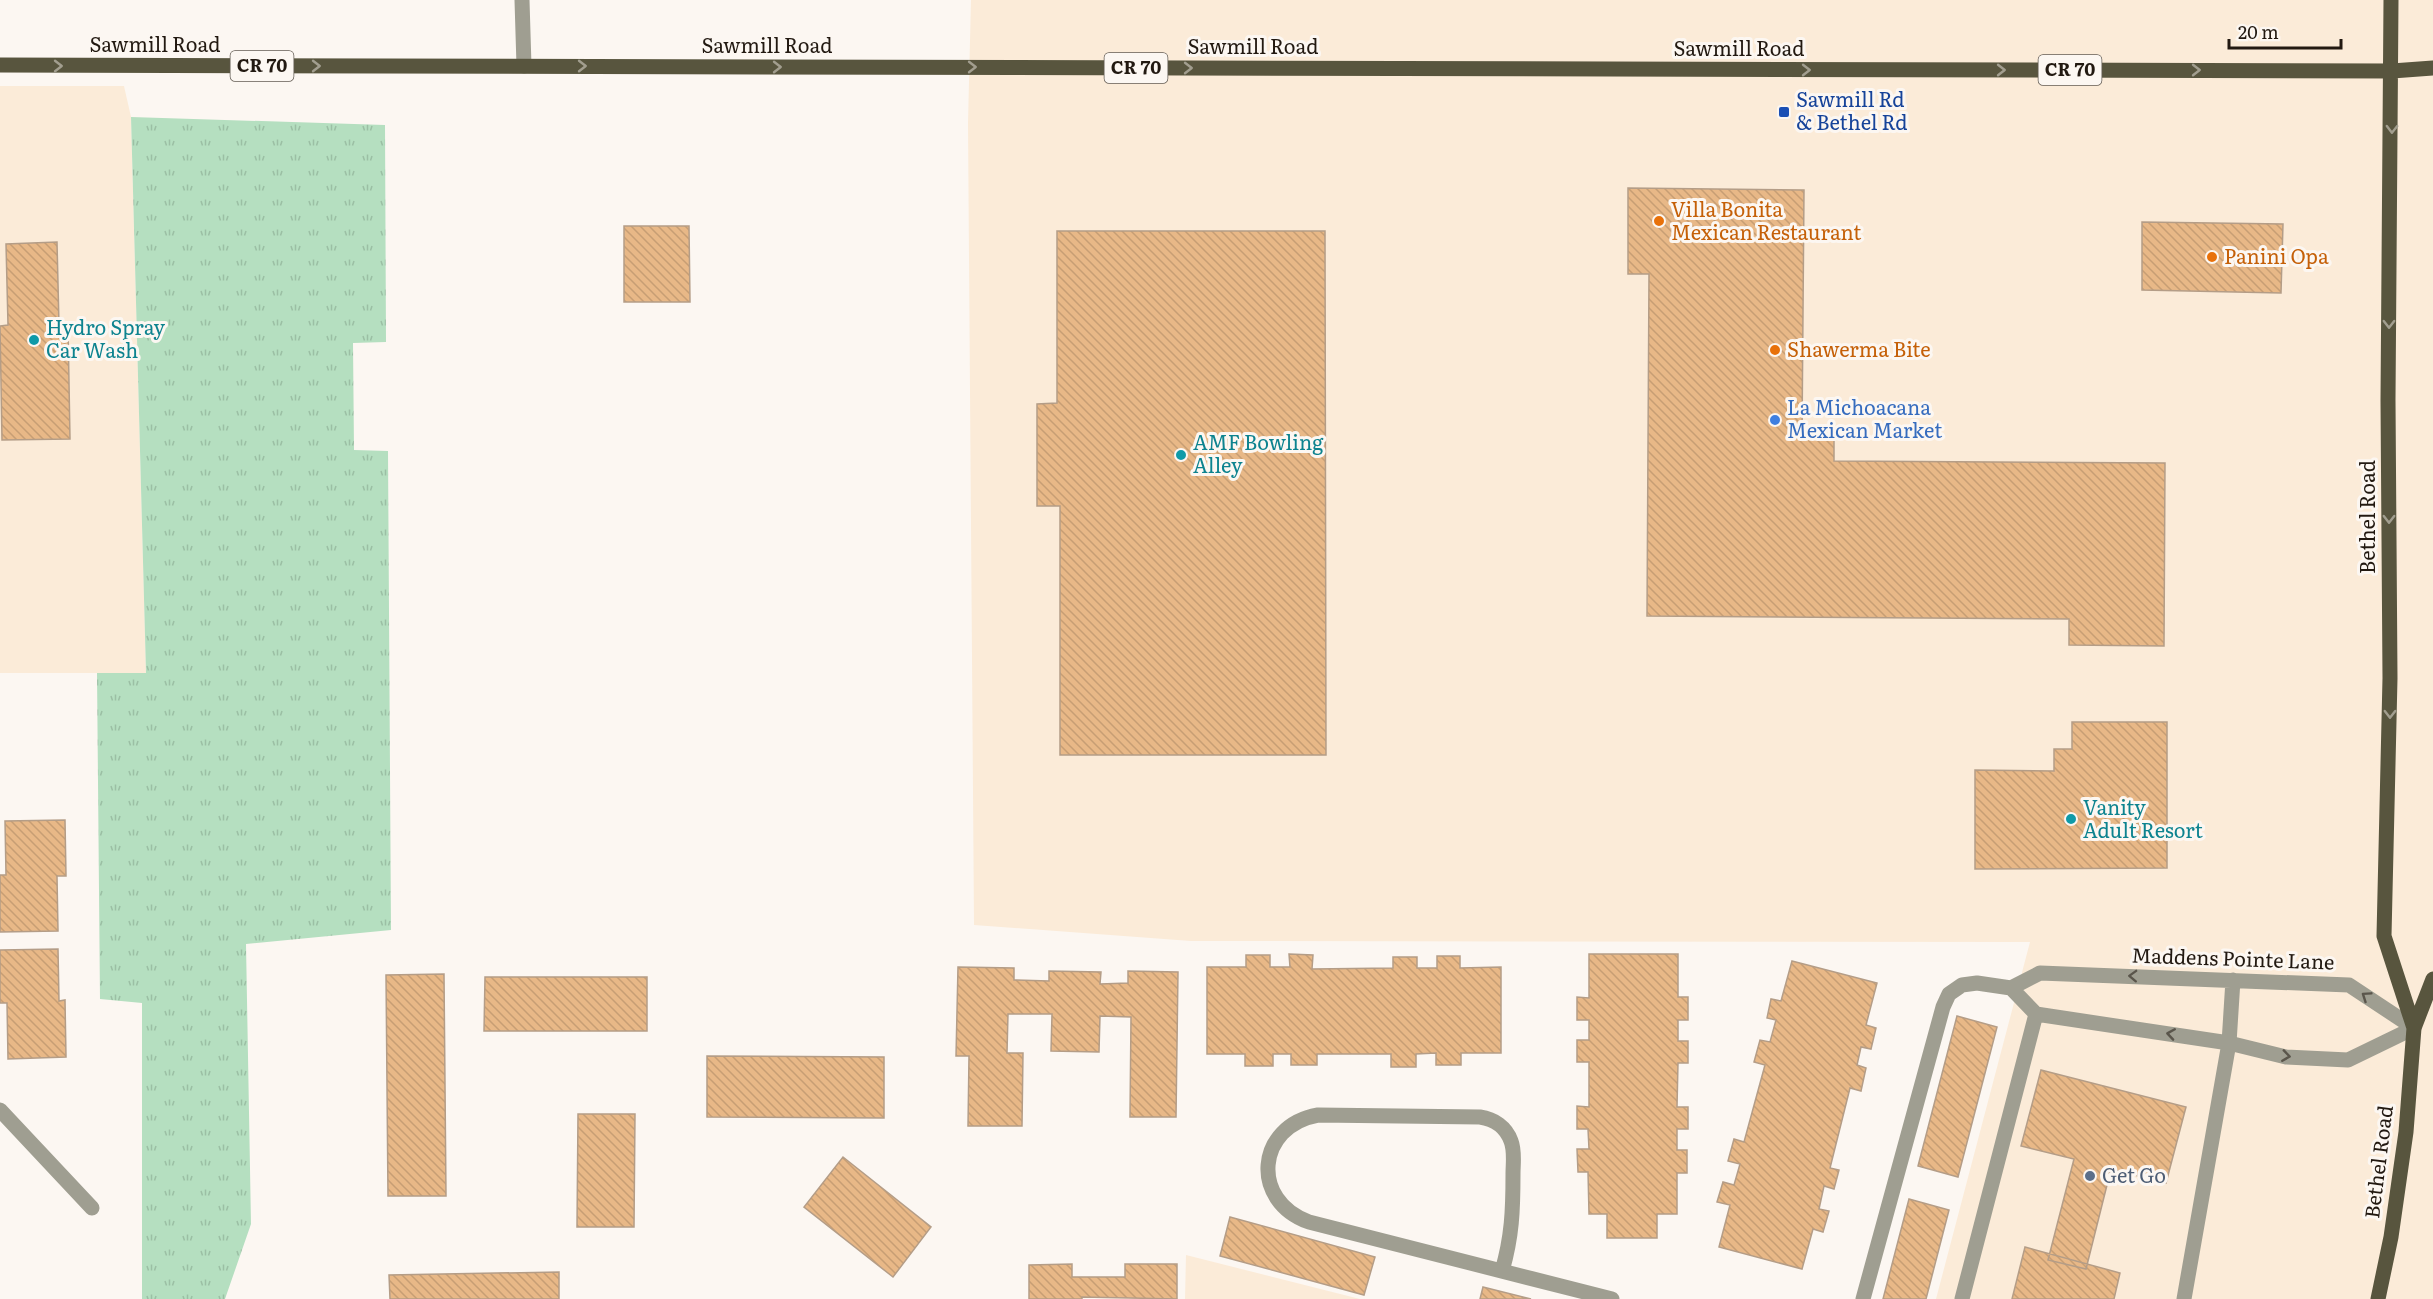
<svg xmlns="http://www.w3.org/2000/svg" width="2433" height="1299" font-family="Literata,serif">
  <defs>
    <pattern id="grass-tufts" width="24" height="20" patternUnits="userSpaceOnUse" patternTransform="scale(1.5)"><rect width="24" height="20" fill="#b5dfc0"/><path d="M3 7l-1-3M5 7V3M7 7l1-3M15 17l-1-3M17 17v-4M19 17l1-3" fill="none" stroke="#9bbfa4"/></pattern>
    <pattern id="building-back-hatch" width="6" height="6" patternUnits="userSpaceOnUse" patternTransform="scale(1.5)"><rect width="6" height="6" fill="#e8b887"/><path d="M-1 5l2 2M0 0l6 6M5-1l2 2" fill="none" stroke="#c79e74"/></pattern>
  </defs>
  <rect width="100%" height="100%" fill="#fcf7f2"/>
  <path fill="#fbebd8" d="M971 0H2433V1299H1936L2030 942 1191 941 974 925 968 123Z
    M0 86H124L131 117 146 673H0Z
    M1186 1255 1360 1299H1185Z"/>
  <path fill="url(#grass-tufts)" d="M131 117 385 125 386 342 353 343 354 450 388 451 391 930 246 944 251 1224 225 1299H142V1003L100 999 97 673H146Z"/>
  <path fill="url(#building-back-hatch)" stroke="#b49d87" stroke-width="1.5" d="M1628 188 1804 190 1802 436H1834V461L2165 463 2164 646 2069 645V619L1647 616 1649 274H1628Z
    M2142 222 2283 224 2281 293 2142 290Z
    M624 226H689L690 302H624Z
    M1057 231H1325L1326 755H1060V506H1037V404L1057 403Z
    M57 242 59 325H68L70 439 2 440 0 326 8 325 6 244Z
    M2072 722H2167V868L1975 869V770L2054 771V749H2072Z
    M65 820 66 876H57L58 931 0 932V875H6L5 821Z
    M58 949 59 1001 65 1000 66 1057 8 1059 7 1003H0V950Z
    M1289 954 1313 955 1312 969 1393 968V957H1417V968H1437V956H1460V968L1501 967V1053H1461V1065H1436V1053L1416 1054V1067H1391V1054H1317V1065H1291V1054H1273V1066H1245V1054H1207V967H1246V955H1270V967H1290Z
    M1589 954H1678V997H1688V1020H1678V1041H1688V1063H1678L1677 1107H1688V1129H1677V1150H1687V1173H1677V1214H1657V1238H1607V1214H1589L1588 1172H1578L1577 1149H1589L1588 1129H1577V1106L1589 1107V1062H1577V1040H1589V1020H1577V997L1589 998Z
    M1792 961 1877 983 1866 1025 1876 1028 1871 1049 1861 1047 1857 1065 1866 1068 1861 1091 1850 1088 1830 1168 1839 1170 1834 1189 1824 1186 1819 1209 1829 1211 1823 1232 1813 1229 1802 1269 1719 1247 1730 1205 1717 1202 1723 1182 1734 1185 1740 1164 1728 1161 1734 1139 1744 1142 1765 1065 1754 1062 1760 1040 1770 1042 1776 1020 1767 1018 1771 999 1781 1001Z
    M958 967 1014 968V980L1049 981V971L1101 972 1100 984 1128 983V971L1178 972 1176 1117H1130L1131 1017 1100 1016 1099 1052 1051 1051 1052 1014H1008L1007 1053H1023L1022 1126H968L969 1056H956Z
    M444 974 446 1196H388L386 975Z
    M485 977H647V1031H484Z
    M1957 1016 1997 1027 1958 1177 1918 1166Z
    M707 1056 884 1057V1118L707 1117Z
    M2041 1070 2186 1107 2166 1183 2111 1169 2086 1269 2048 1260 2074 1159 2021 1146Z
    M578 1114H635L634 1227H577Z
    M843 1157 931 1227 893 1277 804 1207Z
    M1909 1199 1949 1210 1926 1299H1883Z
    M1230 1217 1375 1257 1364 1295 1220 1256Z
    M2025 1247 2120 1273 2114 1299H2012Z
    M1072 1264V1277H1125V1264H1177V1299L1082 1297V1299H1029V1265Z
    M559 1272V1299H390L389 1275Z
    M1483 1287 1531 1299H1480Z"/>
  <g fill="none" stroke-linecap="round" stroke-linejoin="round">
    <path stroke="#9f9e91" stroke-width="15" d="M522 0 524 66
      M2011 988 2036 1014 2229 1043 2286 1057 2348 1060 2414 1028
      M0 1110 92 1208
      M1502 1271C1512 1237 1513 1210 1513 1174 1513 1163 1515 1151 1511 1141 1506 1127 1494 1119 1480 1117L1318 1115C1256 1126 1250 1201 1309 1222L1612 1299
      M1863 1299 1943 1007 1949 994 1962 985 1977 983 2011 988 2040 973 2349 985 2414 1028
      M1962 1299 2036 1014
      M2184 1299 2229 1043 2233 980"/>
    <path stroke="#58553e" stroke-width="15" d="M2391 0 2388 400 2390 678 2384 936 2414 1028
      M0 65 2392 71 2433 68
      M2378 1299 2391 1237 2406 1132 2414 1028 2433 979"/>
  </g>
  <defs><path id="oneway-chevron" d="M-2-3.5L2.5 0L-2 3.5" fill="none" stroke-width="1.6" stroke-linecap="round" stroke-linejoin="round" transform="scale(1.5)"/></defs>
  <g stroke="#a29e8f">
    <use href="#oneway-chevron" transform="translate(58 66)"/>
    <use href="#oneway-chevron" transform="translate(316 66)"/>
    <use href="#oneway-chevron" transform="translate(582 66)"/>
    <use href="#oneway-chevron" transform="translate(777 67)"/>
    <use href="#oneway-chevron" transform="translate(972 67)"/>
    <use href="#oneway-chevron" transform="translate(1188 68)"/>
    <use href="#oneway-chevron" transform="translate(1806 70)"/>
    <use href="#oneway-chevron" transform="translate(2001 70)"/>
    <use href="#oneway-chevron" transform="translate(2196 70)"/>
    <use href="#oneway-chevron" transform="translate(2392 129) rotate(91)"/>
    <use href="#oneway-chevron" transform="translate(2389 324) rotate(90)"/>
    <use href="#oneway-chevron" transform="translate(2389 519) rotate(90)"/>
    <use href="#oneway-chevron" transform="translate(2390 714) rotate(90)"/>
  </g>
  <g stroke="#5a554b">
    <use href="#oneway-chevron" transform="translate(2133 976) rotate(-178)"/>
    <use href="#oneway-chevron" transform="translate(2366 996) rotate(-146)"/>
    <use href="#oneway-chevron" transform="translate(2171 1034) rotate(-171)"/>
    <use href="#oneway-chevron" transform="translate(2286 1056) rotate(8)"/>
  </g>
  <rect fill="#1a4fb4" stroke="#fcf7f2" stroke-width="2" x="1778" y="106" width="12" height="12" rx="3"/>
  <g fill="#e8710a" stroke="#fcf7f2" stroke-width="2">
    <circle cx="1659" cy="221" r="6"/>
    <circle cx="2212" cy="257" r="6"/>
    <circle cx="1775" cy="350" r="6"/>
  </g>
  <g fill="#0f9aa8" stroke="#fcf7f2" stroke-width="2">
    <circle cx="34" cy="340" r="6"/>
    <circle cx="1181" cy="455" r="6"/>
    <circle cx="2071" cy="819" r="6"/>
  </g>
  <circle fill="#3f7fe0" stroke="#fcf7f2" stroke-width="2" cx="1775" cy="420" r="6"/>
  <circle fill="#5c6f8a" stroke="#fcf7f2" stroke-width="2" cx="2090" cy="1176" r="6"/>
  <g text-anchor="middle" stroke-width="6" stroke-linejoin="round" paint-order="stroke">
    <g fill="#fcf7f2" stroke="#635c54" stroke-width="1.5">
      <rect x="230.5" y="51" width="63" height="30" rx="4.5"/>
      <rect x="1104.5" y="53" width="63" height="30" rx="4.5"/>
      <rect x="2038.5" y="55" width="63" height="30" rx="4.5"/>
    </g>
    <g font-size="18" font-weight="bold" fill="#221911">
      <text x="262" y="72">CR 70</text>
      <text x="1136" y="74">CR 70</text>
      <text x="2070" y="76">CR 70</text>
    </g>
    <g font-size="20" fill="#221911" stroke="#fcf7f2">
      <text x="155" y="52">Sawmill Road</text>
      <text x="767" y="53">Sawmill Road</text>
      <text x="1253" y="54">Sawmill Road</text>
      <text x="1739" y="56">Sawmill Road</text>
      <text transform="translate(2368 517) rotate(-90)" y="7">Bethel Road</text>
      <text transform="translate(2233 959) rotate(2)" y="7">Maddens Pointe Lane</text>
      <text transform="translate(2379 1162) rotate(-83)" y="7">Bethel Road</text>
    </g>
    <g font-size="20" fill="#164399" stroke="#fcf7f2" text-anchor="start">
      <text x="1796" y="107">Sawmill Rd<tspan x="1796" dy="23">&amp; Bethel Rd</tspan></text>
    </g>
    <g font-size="20" fill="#c56008" stroke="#fcf7f2" text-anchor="start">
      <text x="1671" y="217">Villa Bonita<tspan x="1671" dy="23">Mexican Restaurant</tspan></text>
      <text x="2224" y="264">Panini Opa</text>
      <text x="1787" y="357">Shawerma Bite</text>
    </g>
    <g font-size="20" fill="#0d838f" stroke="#fcf7f2" text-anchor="start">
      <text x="46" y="335">Hydro Spray<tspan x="46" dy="23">Car Wash</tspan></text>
      <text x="1193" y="450">AMF Bowling<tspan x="1193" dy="23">Alley</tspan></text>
      <text x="2083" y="815">Vanity<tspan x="2083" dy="23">Adult Resort</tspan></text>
    </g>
    <g font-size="20" fill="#366cbe" stroke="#fcf7f2" text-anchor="start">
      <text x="1787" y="415">La Michoacana<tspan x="1787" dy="23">Mexican Market</tspan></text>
    </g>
    <g font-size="20" fill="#4e5e75" stroke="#fcf7f2" text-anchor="start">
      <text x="2102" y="1183">Get Go</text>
    </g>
  </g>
  <path d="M2229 39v9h112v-9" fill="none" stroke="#221911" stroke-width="3"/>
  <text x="2238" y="39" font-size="18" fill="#221911" stroke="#fcf7f2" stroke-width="4.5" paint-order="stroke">20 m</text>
</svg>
